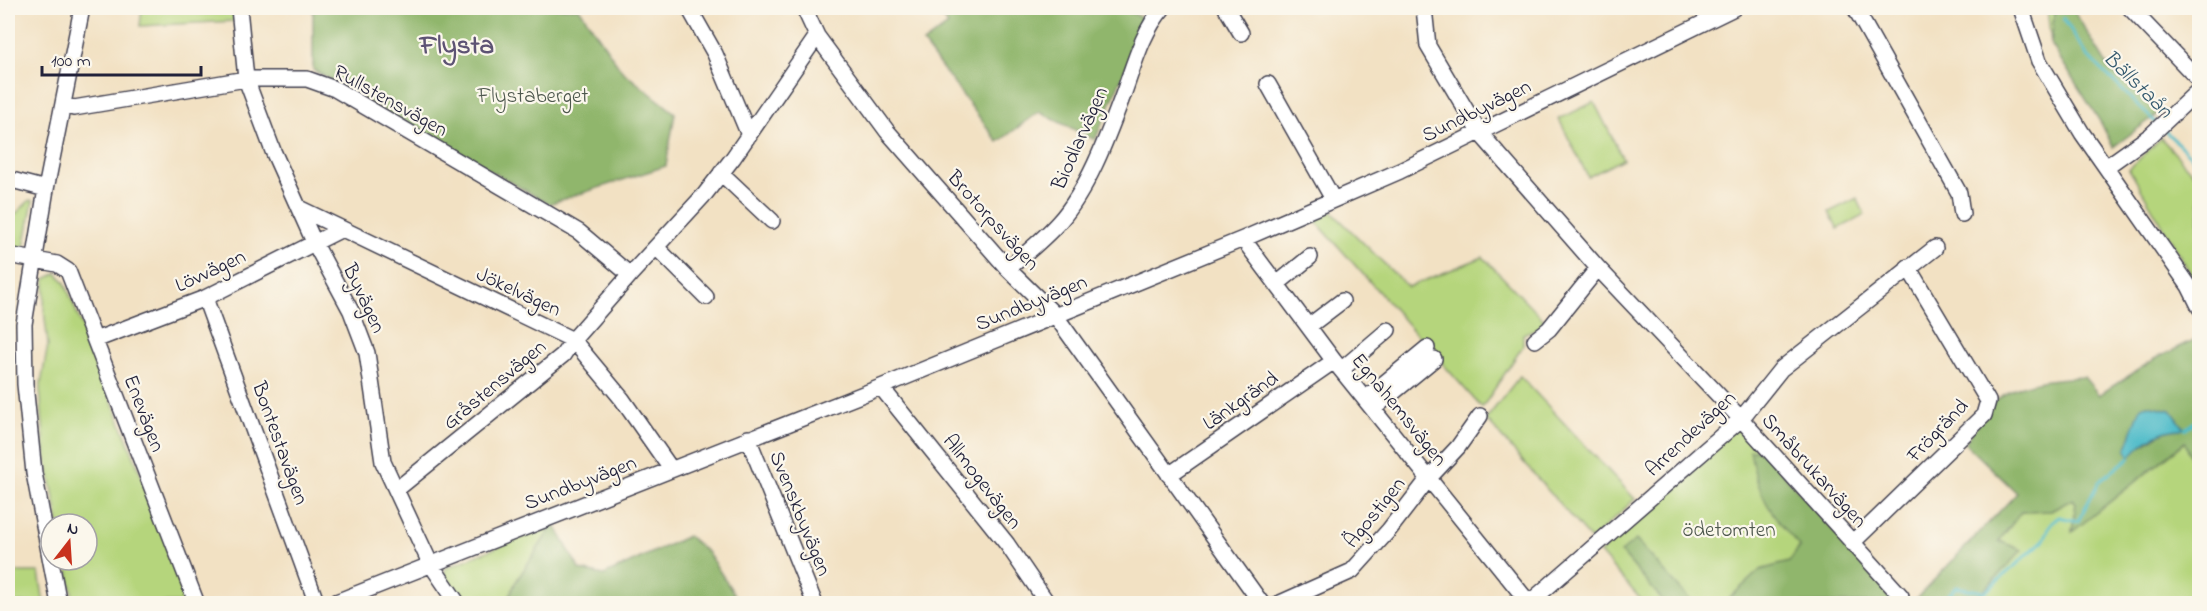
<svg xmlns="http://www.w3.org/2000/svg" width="2207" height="611" font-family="'Indie Flower',sans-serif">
  <rect width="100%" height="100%" fill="#fbf7ec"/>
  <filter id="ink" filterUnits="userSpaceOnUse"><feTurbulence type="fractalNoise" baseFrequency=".0167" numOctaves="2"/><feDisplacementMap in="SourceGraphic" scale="12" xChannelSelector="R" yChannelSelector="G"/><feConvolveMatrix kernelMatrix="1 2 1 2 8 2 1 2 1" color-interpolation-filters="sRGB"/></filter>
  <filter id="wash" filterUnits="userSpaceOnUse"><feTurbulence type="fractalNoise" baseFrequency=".008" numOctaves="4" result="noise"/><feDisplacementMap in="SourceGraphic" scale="24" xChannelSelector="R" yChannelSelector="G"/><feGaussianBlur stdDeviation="1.35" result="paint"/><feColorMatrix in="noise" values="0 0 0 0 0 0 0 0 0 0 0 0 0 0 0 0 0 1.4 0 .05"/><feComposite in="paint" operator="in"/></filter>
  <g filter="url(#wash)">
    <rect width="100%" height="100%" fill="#f2e1c3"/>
    <path fill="#b5d57c" stroke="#6c7c5c" stroke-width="1.5" d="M142 8H233L235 21 140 26Z
      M2047 8H2055L2051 44Z
      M1594 102 1623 159 1588 177 1559 119Z
      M2161 138 2199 180V288L2129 169Z
      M1857 198 1865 215 1838 229 1829 212Z
      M30 200 33 201 24 247 20 250 8 249V221Z
      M1330 210 1408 287 1483 257 1544 320 1540 327 1523 334V346L1482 408 1313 218Z
      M57 273 65 283 192 603H74L66 560H87V524H59L45 452 40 389 48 345 44 310 45 279Z
      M1520 376 1635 499 1591 540 1486 419Z
      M1734 425 1899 603H1644L1600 553 1665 485Z
      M2186 442 2199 482V603L1972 604 2021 550 1999 541 2021 512 2051 511 2073 498 2076 503 2072 531Z
      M554 524 515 583 507 603H461L443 577 446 568Z
      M8 572H39L44 603H8Z"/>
    <path fill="#90b66c" stroke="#596c54" stroke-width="1.5" fill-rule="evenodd" d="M313 8H579L622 71 675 113 666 166 549 204 313 70Z
      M936 8H1119L1147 19 1095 140 1039 112 998 142 923 43 948 25Z
      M2055 8H2072L2109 68 2159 113 2113 147 2101 123 2051 44Z
      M2198 338 2199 482 2185 442 2072 532 2076 503 2073 499 2051 511 2021 512 1999 541 2022 550 1972 603 1907 604 1913 602 2017 493 1965 443C1974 430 1983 411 1995 401 2020 380 2053 379 2084 377L2099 395 2155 359ZM2147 405 2171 410 2184 429C2153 428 2151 449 2126 448L2141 408Z
      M1750 450H1762L1899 603 1723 604 1760 570 1789 562 1800 546C1771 516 1756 492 1750 450Z
      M554 524 580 570 604 575 688 536 708 553 740 603 507 604 515 583Z
      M1636 540 1693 603H1665L1621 552Z"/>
    <path fill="#4fbcc9" stroke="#386f82" stroke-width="1.5" d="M2147 405 2171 410 2185 429C2163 428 2144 440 2130 457L2126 448 2141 407Z"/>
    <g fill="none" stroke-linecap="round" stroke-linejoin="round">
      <path stroke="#4fbcc9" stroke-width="3" d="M2063 18 2087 55 2157 124
        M2164 130 2200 165
        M2185 429 2200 418
        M1940 604 1956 587 1985 592 2044 540 2051 523 2059 517 2078 521 2099 482 2130 457"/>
    </g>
  </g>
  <g filter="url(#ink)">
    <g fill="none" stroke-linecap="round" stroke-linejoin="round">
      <defs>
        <path id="minor" d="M239 8 246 79 273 151 314 242 351 311 367 353 383 462 430 563 458 604
          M689 8 715 54 749 135
          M804 8 817 36 887 131 1008 269 1055 315 1262 604
          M1226 8 1241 33
          M1424 8 1428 46 1479 132 1598 268 1741 419 1901 596
          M1855 8 1959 193 1962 214
          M2021 8 2039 61 2082 133 2189 286 2200 308
          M2130 8 2200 81
          M1268 84 1333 199
          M63 105 74 108 246 79H307L335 89 579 232 630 275
          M2106 167 2151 135 2200 89
          M721 173 772 221
          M8 179 46 189
          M301 209 573 340 622 399 671 469
          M1243 239 1334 361 1529 603
          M656 247 706 297
          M8 255 57 264 68 271 197 604
          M1008 269C1025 254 1044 239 1059 222 1088 190 1108 135 1123 95 1134 65 1142 32 1163 8
          M1277 284 1310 257
          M205 298 317 604
          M1309 326 1342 301
          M95 340 205 298 340 230
          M1535 340 1549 329 1598 268
          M1341 370 1388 330
          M881 387 1007 544 1048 604
          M1365 399 1427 348
          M1373 409 1434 359
          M748 438 815 604
          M1169 475 1334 361
          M396 490 563 355 573 340 630 275 705 194 733 158 817 36
          M1852 543 1984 415 1988 401 1908 267
          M59 604 34 473 25 384 24 324 46 189 82 8
          M331 604 881 387 1243 239 1400 171 1734 8
          M1278 604 1352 571 1389 530 1429 478 1458 447 1480 416
          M1528 604 1741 419 1781 369 1935 248"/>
      </defs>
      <use href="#minor" stroke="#413f4f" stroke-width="18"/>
      <use href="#minor" stroke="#fff" stroke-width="15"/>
    </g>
  </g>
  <g text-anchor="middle" stroke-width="4.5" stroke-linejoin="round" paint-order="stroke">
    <g font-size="21" fill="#4e584e" stroke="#fbf7ec">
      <text x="533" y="102">Flystaberget</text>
      <text x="1729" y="536">ödetomten</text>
    </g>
    <g font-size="21" fill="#22223b" stroke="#fbf7ec">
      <text transform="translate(391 100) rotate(29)" y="7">Rullstensvägen</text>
      <text transform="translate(1476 110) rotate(-26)" y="7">Sundbyvägen</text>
      <text transform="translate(1079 138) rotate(-66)" y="7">Biodlarvägen</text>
      <text transform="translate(994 220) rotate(48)" y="7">Brotorpsvägen</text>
      <text transform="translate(210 270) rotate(-25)" y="7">Lövvägen</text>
      <text transform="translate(519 291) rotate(25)" y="7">Jökelvägen</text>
      <text transform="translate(365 298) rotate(65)" y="7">Byvägen</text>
      <text transform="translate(1031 302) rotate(-22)" y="7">Sundbyvägen</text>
      <text transform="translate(494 384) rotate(-40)" y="7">Gråstensvägen</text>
      <text transform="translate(1240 400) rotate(-35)" y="7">Länkgränd</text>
      <text transform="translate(1400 409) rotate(51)" y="7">Egnahemsvägen</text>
      <text transform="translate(145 413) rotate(69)" y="7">Enevägen</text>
      <text transform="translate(1937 430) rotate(-46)" y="7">Frögränd</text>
      <text transform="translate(1690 433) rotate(-43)" y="7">Arrendevägen</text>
      <text transform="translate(281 443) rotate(70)" y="7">Bontestavägen</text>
      <text transform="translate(1815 470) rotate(48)" y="7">Småbrukarvägen</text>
      <text transform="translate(983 481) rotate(52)" y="7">Allmogevägen</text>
      <text transform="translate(580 482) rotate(-21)" y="7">Sundbyvägen</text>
      <text transform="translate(1374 512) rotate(-51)" y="7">Ägostigen</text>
      <text transform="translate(801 513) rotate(68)" y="7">Svenskbyvägen</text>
    </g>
    <g font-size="22" font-style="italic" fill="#32586d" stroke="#fbf7ec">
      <text transform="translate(2139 83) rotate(44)" y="8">Bällstaån</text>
    </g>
    <g font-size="27" font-weight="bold" fill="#5d5374" stroke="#fbf7ec">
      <text x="457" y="53">Flysta</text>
    </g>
  </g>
  <rect width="2207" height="611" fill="none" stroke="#fbf7ec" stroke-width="30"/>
  <g transform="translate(69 542) rotate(17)"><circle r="28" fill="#fbf7ec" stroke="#a4a2a5" stroke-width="1.5"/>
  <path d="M0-4.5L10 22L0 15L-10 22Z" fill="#c8321e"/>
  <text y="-9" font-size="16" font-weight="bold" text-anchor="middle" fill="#22223b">N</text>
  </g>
  <path d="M42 66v9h159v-9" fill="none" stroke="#22223b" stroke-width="3"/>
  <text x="51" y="66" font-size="18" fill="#22223b" stroke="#fbf7ec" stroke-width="4.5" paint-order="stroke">100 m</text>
</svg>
